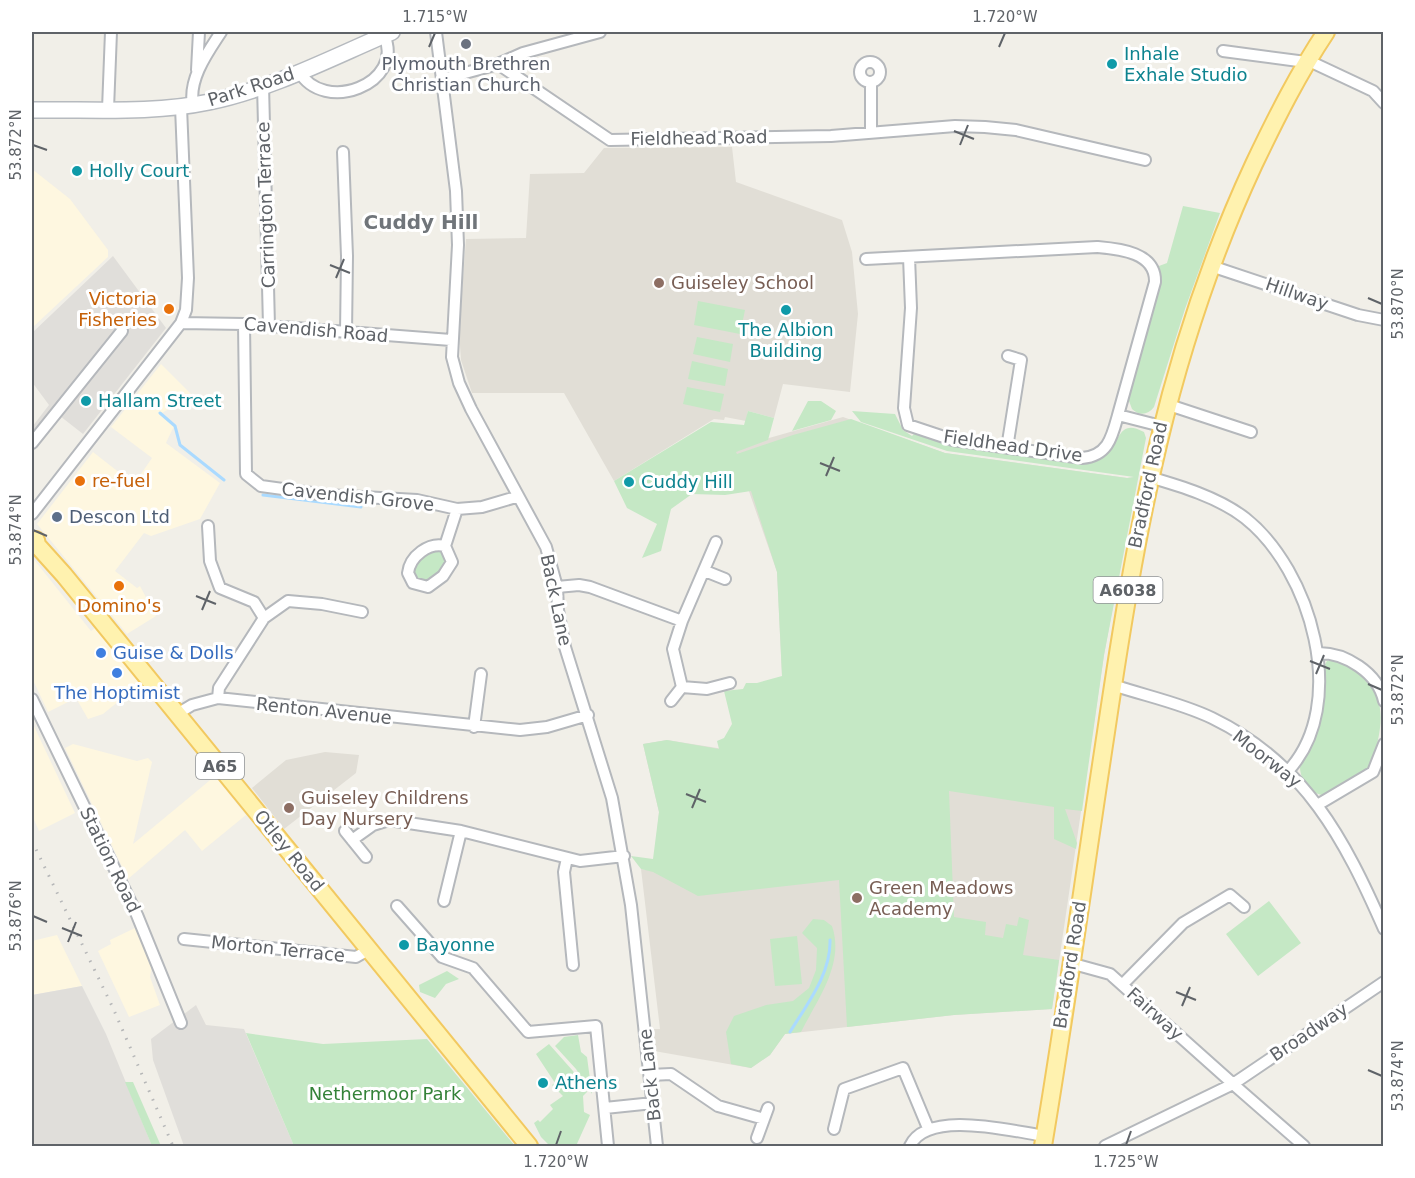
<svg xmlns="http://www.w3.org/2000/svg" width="1415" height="1178" font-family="'DejaVu Sans',sans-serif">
  <rect width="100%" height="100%" fill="#f1efe8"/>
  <path fill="#fef7e0" d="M32 169 70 199 108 250V257L32 328Z
    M161 364 192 395 162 413 176 425 173 428 166 443 220 483 200 519 151 536 144 533 115 571 137 588 140 586 156 616 127 634 37 524 93 452 134 484 152 458 111 427Z
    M32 557 91 631 95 628 140 684 103 714 88 719 76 698 48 712 32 678Z
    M32 722 75 813 39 831 32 815Z
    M73 744 137 761 148 758 152 762 133 844 215 776 246 815 202 851 185 830 128 879 65 748Z
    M135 928 152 966 150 977 160 1005 129 1017 98 951 111 944 110 940Z
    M57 935 82 986 32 995V941Z"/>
  <path fill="#e0deda" d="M113 256 166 328 83 434 60 416 32 438V427L49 405 32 382V333Z
    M82 986 106 1034 152 1146H32V995Z
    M196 1005 206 1025 244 1029 294 1146H184L153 1060 151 1039Z"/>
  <path fill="#e1ded6" d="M732 147 736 182 842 220 852 252 858 314 850 392 783 384 774 418 748 411 746 421 725 417 724 420 714 419 614 481 564 393H472L461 360 459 331 466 239 526 238 530 174 584 173 604 148Z
    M843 417 945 453 1127 478 1137 477 1104 655 1052 1009 954 1015 785 1034 770 1055 751 1068 654 1051 652 1029H660L641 869 653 871 659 812 643 744 667 740 786 759 777 572 734 448Z
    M325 752 359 755 356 773 284 829 252 788 286 760Z"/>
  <path fill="#c5e8c5" d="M1183 206 1220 213 1185 309 1154 407C1148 415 1139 416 1132 409L1129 401 1126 400 1159 282H1162L1159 266 1167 263Z
    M698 301 745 310 740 334 694 325Z
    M697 337 733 344 730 362 693 354Z
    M692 361 728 369 725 386 688 379Z
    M687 387 724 394 720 412 683 404Z
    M808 401H821L836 411 831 420 792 431Z
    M748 411 774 418 768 440 736 452 737 454 793 435 851 419 945 453 1127 478 1134 477 947 451 861 422 852 411 895 414 903 430 912 436 914 434 950 444 1081 463C1090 462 1100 462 1107 454 1120 441 1119 418 1144 432L1146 438 1104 655 1082 811 1065 809 1077 843 1076 849 1054 839V807L949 791 954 917 986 922 985 935 1003 938 1006 924 1017 926 1019 917 1029 920 1023 955 1059 960 1052 1009 954 1015 847 1027 839 880 698 896 653 872 641 869 631 856 653 859 659 812 643 744 667 740 719 749 717 741 724 738 732 724 724 691 743 689 746 683H757L782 676 777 572 751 491 725 495 692 494 671 509 661 551 642 558 657 524 627 508 614 481 711 422 744 425Z
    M444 550 447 560 441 571 425 581 416 578 414 569C422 555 428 552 444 550Z
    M1334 660C1390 677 1387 723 1369 769L1322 795C1310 793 1300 780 1300 767L1317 734 1323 668 1327 661Z
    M1269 901 1301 943 1258 976 1226 934Z
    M813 919 824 920 832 926C845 964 817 1000 801 1032L785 1034 770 1055 751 1068 731 1064 726 1032 734 1016 766 1005 793 1001 809 988 816 970 817 948 802 933Z
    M797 936 802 984 775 986 770 939Z
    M447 971 459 979 446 984 435 998 420 992 419 985Z
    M246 1033 323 1044 427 1039 515 1146H294Z
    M578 1035 581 1052 587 1057 592 1094 576 1069 555 1046 564 1037Z
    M549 1044 573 1071 587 1092 583 1096 584 1112 590 1115 576 1146H550L541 1137 534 1123 538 1120 540 1122 553 1109 550 1105 563 1096 552 1085 555 1083 536 1054Z
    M125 1082H133L161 1146H152Z"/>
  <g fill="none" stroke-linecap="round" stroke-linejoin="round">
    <path stroke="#aadaff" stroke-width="3" d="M160 413 175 426 180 445 224 480
      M263 495 361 507
      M790 1032C807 1004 831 974 830 940"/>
    <defs>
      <path id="minor" d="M436 32 456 191 458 245 452 357 459 383 471 409 546 547 557 587 558 610 565 647 612 798 631 905 657 1146
        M1223 51 1306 62
        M1307 60 1373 91 1384 103
        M860 72a10 10 0 1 1 20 0a10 10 0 1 1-20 0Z
        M498 64 523 53 600 32
        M197 70 199 32
        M299 71C323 115 406 84 384 35
        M443 79 498 64 610 140 831 136 955 126 985 127 1016 130 1145 160
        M871 83V133
        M263 85 269 326
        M193 105C188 79 208 52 221 32
        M108 109 111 32
        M343 152 347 256 346 333
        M909 257 911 308 904 408 908 425 953 440 1082 458C1108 456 1112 437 1118 415
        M866 259 1097 247C1119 249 1156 252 1155 282L1118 415 1161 426
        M1211 266 1358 315 1384 320
        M181 323 244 324 451 340
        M244 324 246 474 261 486 326 495 417 500 457 509 482 507 516 497
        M1166 404 1251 432
        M32 443 122 331
        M1007 448 1021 360 1008 356
        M1149 477C1180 486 1218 497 1245 518 1311 570 1350 704 1288 771
        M32 514 181 323 186 310 188 278 181 107
        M208 526 210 561 220 588 254 602 264 618
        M445 546C429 542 410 556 408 573L413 583 428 587 443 576 452 562 445 546 457 509
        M705 571 725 579
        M557 587 579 585 590 587 682 621 716 542
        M682 621 673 649 682 687 707 689 730 683
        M1317 653C1345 652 1378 673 1384 701
        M1113 685C1146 696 1181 703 1212 718 1305 763 1345 840 1384 929
        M218 698 219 688 264 618 288 601 322 604 362 612
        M32 699 137 915 181 1023
        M671 701 682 687
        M177 714 192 705 218 698 520 730 547 727 588 715
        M474 727 481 674
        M1319 804 1373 772 1384 744
        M345 831 366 857
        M352 840 373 825 389 820 461 831 580 861 624 856
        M567 858 564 872 573 965
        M444 901 461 831
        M397 906 442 957 473 968 528 1032 596 1026 608 1146
        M184 939 356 957 370 949
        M1070 963 1110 974 1231 1082
        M1123 984 1183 923 1230 895 1244 907
        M650 1075 671 1074 718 1106 764 1119
        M1233 1084 1304 1146
        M605 1108 653 1103
        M834 1129 844 1089 903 1068 928 1128
        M757 1138 768 1108
        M910 1146C927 1109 1011 1131 1045 1136
        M1105 1146 1233 1084 1384 982"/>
      <path id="secondary" d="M32 110C90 109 152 114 209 102 272 89 333 57 392 32"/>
      <path id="primary" d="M36 540 37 545 64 575 529 1146
        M1043 1146C1066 1009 1085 870 1106 732 1136 530 1167 351 1254 164 1276 118 1298 74 1326 32"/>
    </defs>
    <use href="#minor" stroke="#b5b8bc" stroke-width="14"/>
    <use href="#secondary" stroke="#b6babf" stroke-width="18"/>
    <use href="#primary" stroke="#f2c960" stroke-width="20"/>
    <use href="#minor" stroke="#fff" stroke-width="10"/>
    <use href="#secondary" stroke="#fff" stroke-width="15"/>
    <use href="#primary" stroke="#fff2af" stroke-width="16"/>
    <path stroke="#b6b7b8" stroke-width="3" stroke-dasharray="1.5 8" stroke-linecap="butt" d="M32 841 113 1008 173 1146"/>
  </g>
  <path fill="none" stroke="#5f6368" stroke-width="2" d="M429 47 435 33M999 47 1005 33M954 131 974 139M33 145 47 150M960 145 968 125M330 265 350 273M336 278 344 259M1368 298 1382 304M820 463 840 471M826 476 834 457M33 530 47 536M196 596 216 604M202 610 210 591M1310 661 1330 669M1316 674 1324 655M1368 684 1382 690M686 794 706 802M692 808 700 789M33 916 47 922M62 928 82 936M68 942 76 922M1176 992 1196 1000M1182 1006 1190 987M1368 1070 1382 1076M556 1145 561 1131M1126 1145 1131 1131"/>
  <circle fill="#6b7280" stroke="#fff" stroke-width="2" cx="466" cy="44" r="6"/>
  <g fill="#0f9aa8" stroke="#fff" stroke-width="2">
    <circle cx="1112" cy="64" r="6"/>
    <circle cx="77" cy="171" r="6"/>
    <circle cx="786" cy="310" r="6"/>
    <circle cx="86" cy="401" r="6"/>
    <circle cx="629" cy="482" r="6"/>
    <circle cx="404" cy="945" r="6"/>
    <circle cx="543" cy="1083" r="6"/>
  </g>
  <g fill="#8d6e63" stroke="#fff" stroke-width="2">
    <circle cx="659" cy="283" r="6"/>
    <circle cx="289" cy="808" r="6"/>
    <circle cx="857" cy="898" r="6"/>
  </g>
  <g fill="#e8710a" stroke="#fff" stroke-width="2">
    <circle cx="169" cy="309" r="6"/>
    <circle cx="80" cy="481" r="6"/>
    <circle cx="119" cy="586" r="6"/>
  </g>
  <circle fill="#5c6f8a" stroke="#fff" stroke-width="2" cx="57" cy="517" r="6"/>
  <g fill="#3f7fe0" stroke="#fff" stroke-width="2">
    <circle cx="101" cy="653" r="6"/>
    <circle cx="117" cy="673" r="6"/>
  </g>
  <g text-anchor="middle" stroke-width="6" stroke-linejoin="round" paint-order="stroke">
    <g fill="#fff" stroke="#8f9295" stroke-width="1.5">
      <rect x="1093.5" y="577" width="69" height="26" rx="4.5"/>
      <rect x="196" y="753" width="48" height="26" rx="4.5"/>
    </g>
    <g font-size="16" font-weight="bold" fill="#5f6368">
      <text x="1128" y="596">A6038</text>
      <text x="220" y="772">A65</text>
    </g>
    <g font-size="18" fill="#0d838f" stroke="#fff" text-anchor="start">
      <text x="1124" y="60">Inhale<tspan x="1124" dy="21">Exhale Studio</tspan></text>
      <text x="89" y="177">Holly Court</text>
      <text x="786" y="336" text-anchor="middle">The Albion<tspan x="786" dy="21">Building</tspan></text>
      <text x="98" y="407">Hallam Street</text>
      <text x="641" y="488">Cuddy Hill</text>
      <text x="416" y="951">Bayonne</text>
      <text x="555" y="1089">Athens</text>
    </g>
    <g font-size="18" fill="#5b616d" stroke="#fff">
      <text x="466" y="70">Plymouth Brethren<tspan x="466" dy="21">Christian Church</tspan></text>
    </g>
    <g font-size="18" fill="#5f6368" stroke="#fff">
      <text transform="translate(251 87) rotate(-18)" y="6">Park Road</text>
      <text transform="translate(699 138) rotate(-1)" y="6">Fieldhead Road</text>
      <text transform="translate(266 205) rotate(-92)" y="6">Carrington Terrace</text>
      <text transform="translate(1297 294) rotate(19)" y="6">Hillway</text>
      <text transform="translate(316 330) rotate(5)" y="6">Cavendish Road</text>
      <text transform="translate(1013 446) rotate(8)" y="6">Fieldhead Drive</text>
      <text transform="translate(1148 485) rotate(-78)" y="6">Bradford Road</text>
      <text transform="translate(358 497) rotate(6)" y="6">Cavendish Grove</text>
      <text transform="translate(556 600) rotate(78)" y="6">Back Lane</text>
      <text transform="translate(324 711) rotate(6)" y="6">Renton Avenue</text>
      <text transform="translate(1267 759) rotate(38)" y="6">Moorway</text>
      <text transform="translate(289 851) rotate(51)" y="6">Otley Road</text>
      <text transform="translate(110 860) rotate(64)" y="6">Station Road</text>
      <text transform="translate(278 949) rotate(6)" y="6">Morton Terrace</text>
      <text transform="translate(1070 965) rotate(-81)" y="6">Bradford Road</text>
      <text transform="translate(1155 1014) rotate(42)" y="6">Fairway</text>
      <text transform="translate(1309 1032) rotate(-34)" y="6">Broadway</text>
      <text transform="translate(650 1075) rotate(-96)" y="6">Back Lane</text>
    </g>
    <g font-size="18" fill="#785e54" stroke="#fff" text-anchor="start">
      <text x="671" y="289">Guiseley School</text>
      <text x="301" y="804">Guiseley Childrens<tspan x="301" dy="21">Day Nursery</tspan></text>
      <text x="869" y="894">Green Meadows<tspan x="869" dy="21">Academy</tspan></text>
    </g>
    <g font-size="18" fill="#c56008" stroke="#fff" text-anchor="end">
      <text x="157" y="305">Victoria<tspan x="157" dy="21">Fisheries</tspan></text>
      <text x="92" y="487" text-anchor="start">re-fuel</text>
      <text x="119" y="612" text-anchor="middle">Domino's</text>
    </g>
    <g font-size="18" fill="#4e5e75" stroke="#fff" text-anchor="start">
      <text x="69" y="523">Descon Ltd</text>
    </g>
    <g font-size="18" fill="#366cbe" stroke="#fff" text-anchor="start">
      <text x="113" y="659">Guise &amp; Dolls</text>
      <text x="117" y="699" text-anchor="middle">The Hoptimist</text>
    </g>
    <g font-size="18" fill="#348238" stroke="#fff">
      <text x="385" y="1100">Nethermoor Park</text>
    </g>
    <g font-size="20" font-weight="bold" fill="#70757a" stroke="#fff">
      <text x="421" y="229">Cuddy Hill</text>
    </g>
  </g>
  <rect width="1415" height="1178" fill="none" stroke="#ffffff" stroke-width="66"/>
  <rect x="33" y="33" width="1349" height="1112" fill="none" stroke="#5f6368" stroke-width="2"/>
  <g font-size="15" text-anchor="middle" fill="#5f6368">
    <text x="435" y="22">1.715°W</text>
    <text x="1005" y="22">1.720°W</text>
    <text transform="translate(16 145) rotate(-90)" y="5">53.872°N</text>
    <text transform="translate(1398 304) rotate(-90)" y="5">53.870°N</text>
    <text transform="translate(16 530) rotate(-90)" y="5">53.874°N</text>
    <text transform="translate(1398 690) rotate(-90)" y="5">53.872°N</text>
    <text transform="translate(16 916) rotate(-90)" y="5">53.876°N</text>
    <text transform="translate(1398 1076) rotate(-90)" y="5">53.874°N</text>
    <text x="556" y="1167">1.720°W</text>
    <text x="1126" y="1167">1.725°W</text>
  </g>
</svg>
